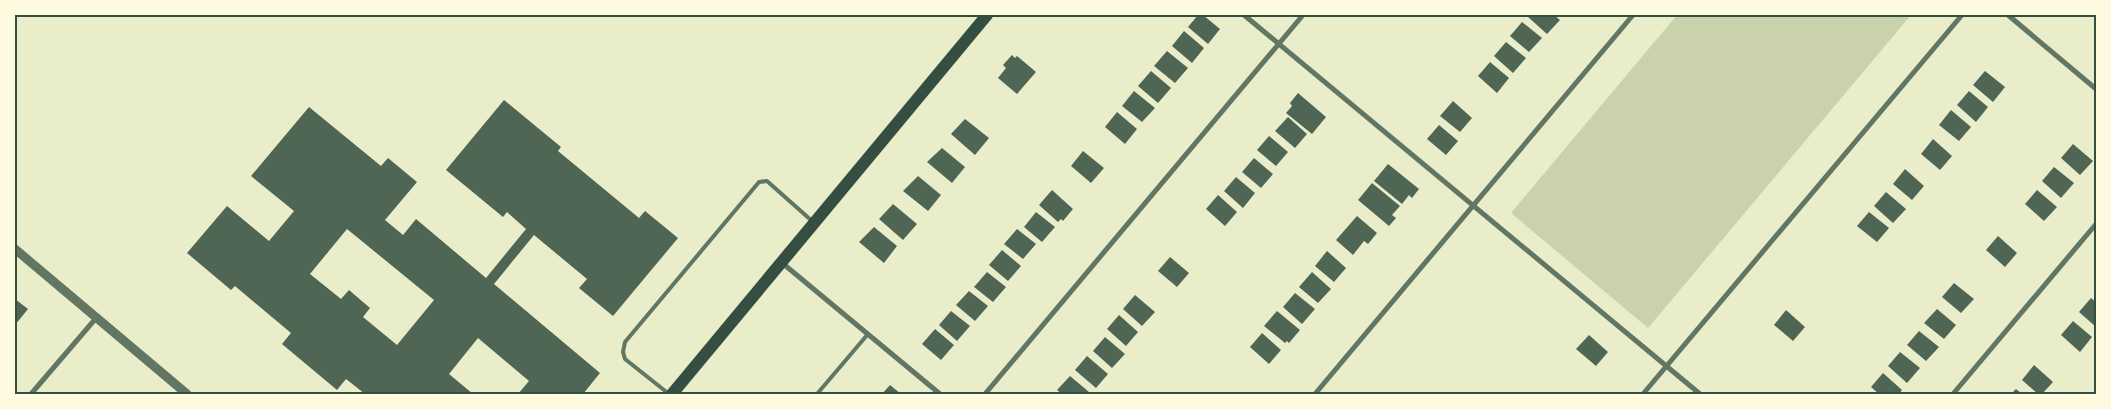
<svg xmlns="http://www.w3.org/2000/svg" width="2111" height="409" font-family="'Golos Text',sans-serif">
  <rect width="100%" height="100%" fill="#e9edc9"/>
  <path fill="#cad2ad" d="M1677 15H1911L1648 328 1511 213Z"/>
  <path fill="#4f6655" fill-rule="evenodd" d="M1198 15H1203L1220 29 1208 44 1188 27Z
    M1530 15H1554L1560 20 1547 34 1528 17Z
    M1522 22 1542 38 1529 52 1510 36Z
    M1184 31 1204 48 1192 63 1172 46Z
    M1506 42 1526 58 1513 73 1494 56Z
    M1167 51 1188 68 1175 83 1154 66Z
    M1012 55 1015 58 1017 56 1036 72 1017 94 998 78 1006 68 1003 65Z
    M1490 62 1509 78 1497 93 1478 76Z
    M1151 71 1171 88 1158 103 1138 86Z
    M1985 71 2005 87 1993 102 1973 85Z
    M1134 91 1155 108 1142 122 1122 106Z
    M1969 91 1988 107 1976 122 1957 105Z
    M1298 93 1326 117 1312 134 1286 113 1292 106 1290 103Z
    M504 100 561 147 558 151 639 218 645 211 678 238 613 316 579 288 587 279 534 235 494 284 600 373 583 394H518L529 381 478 338 449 374 473 394H365L346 379 337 390 282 344 291 333 235 286 231 290 187 253 227 206 269 241 294 211 251 176 309 107 381 166 388 158 417 182 385 220 403 235 416 219 486 278 526 229 507 212 503 217 446 170ZM347 229 434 300 397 345 363 317 370 308 349 290 341 299 310 274Z
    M1453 101 1472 118 1460 132 1440 116Z
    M1951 110 1971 127 1959 141 1939 125Z
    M1117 112 1137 129 1125 144 1105 127Z
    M1288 117 1307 134 1295 148 1275 131Z
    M965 119 989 138 975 155 951 134Z
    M1439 125 1458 141 1446 155 1427 139Z
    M1269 136 1288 152 1276 166 1257 150Z
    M1933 139 1952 156 1940 170 1921 154Z
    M2073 144 2093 161 2080 175 2061 158Z
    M942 148 965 167 952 183 927 162Z
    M1083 151 1104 168 1091 183 1071 166Z
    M1254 158 1273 174 1261 188 1242 172Z
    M1388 164 1419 189 1412 198 1409 195 1402 204 1374 181Z
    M2054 167 2074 183 2061 198 2042 181Z
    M1905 169 1924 186 1912 200 1893 184Z
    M918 176 941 195 928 211 903 191Z
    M1236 177 1255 193 1243 208 1224 191Z
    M1372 183 1400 206 1392 215 1396 218 1389 226 1358 200Z
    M1052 190 1073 209 1063 221 1061 219 1058 222 1039 205Z
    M2037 190 2057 207 2044 221 2025 204Z
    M1886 192 1906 209 1893 223 1874 206Z
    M1218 195 1237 212 1225 226 1206 209Z
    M893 204 917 224 903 240 879 219Z
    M1036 212 1055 227 1042 242 1024 227Z
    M1869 212 1889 228 1877 242 1857 226Z
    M1357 216 1377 233 1368 244 1364 241 1353 255 1336 240Z
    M874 227 897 246 884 263 859 242Z
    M1017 229 1036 244 1023 259 1004 244Z
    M1998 236 2017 253 2005 267 1986 250Z
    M1002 250 1021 266 1008 281 989 265Z
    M1327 251 1346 268 1334 282 1315 266Z
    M1170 257 1189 273 1177 287 1158 271Z
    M987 272 1006 287 993 302 974 287Z
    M1312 272 1331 289 1318 303 1299 287Z
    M1954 283 1974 299 1961 313 1942 297Z
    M969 291 988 306 975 321 956 305Z
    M1295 293 1315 309 1302 324 1283 307Z
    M1135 295 1155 312 1142 326 1123 309Z
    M2091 298 2096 302V327L2079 312Z
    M15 299 28 309 15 325Z
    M1937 309 1956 325 1944 339 1924 323Z
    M1786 310 1805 327 1793 341 1774 325Z
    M951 311 970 326 957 341 939 325Z
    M1277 311 1300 330 1289 343 1287 341 1285 343 1264 326Z
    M1119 315 1138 332 1126 346 1107 329Z
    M2073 321 2092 337 2080 352 2061 335Z
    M935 329 954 345 941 360 922 344Z
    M1919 331 1939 347 1926 361 1907 345Z
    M1262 333 1281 350 1269 364 1250 347Z
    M1589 335 1608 352 1596 366 1576 349Z
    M1105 337 1125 354 1112 368 1093 351Z
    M1900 352 1920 368 1907 383 1888 366Z
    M1087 356 1108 374 1096 388 1075 370Z
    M2034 365 2053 382 2042 394H2038L2022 380Z
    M1883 373 1902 390 1899 394H1879L1871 387Z
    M1070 376 1089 392 1087 394H1062L1057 390Z
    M890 385 901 394H882Z
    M2016 389 2022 394H2011Z"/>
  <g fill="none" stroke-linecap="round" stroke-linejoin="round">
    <path stroke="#617663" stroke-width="4" d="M669 394 625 359 623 352 625 342 759 182 767 181 812 221
      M817 394 868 334"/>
    <path stroke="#617663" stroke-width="5" d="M1244 15 1700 394
      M2008 15 2096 89
      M781 262 940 394
      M31 394 97 317
      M985 394 1303 15
      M1315 394 1633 15
      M1643 394 1962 15
      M1953 394 2096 224"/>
    <path stroke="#617663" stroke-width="9" d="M15 249 187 394"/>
    <path stroke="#344e41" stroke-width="12" d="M672 394 987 15"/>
  </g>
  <rect width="2111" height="409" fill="none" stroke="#fefae0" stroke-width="32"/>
  <rect x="16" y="16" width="2079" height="377" fill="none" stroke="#344e41" stroke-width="2"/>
</svg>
